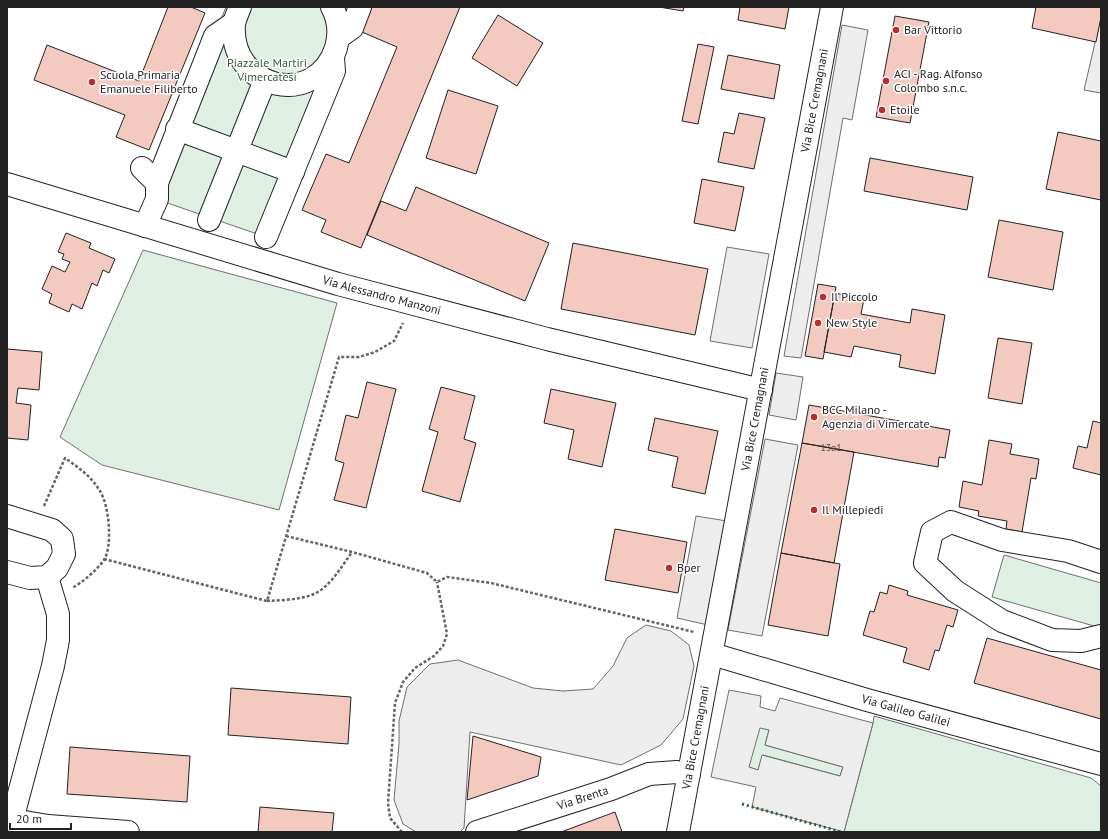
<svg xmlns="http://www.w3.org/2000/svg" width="1108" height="839" font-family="'PT Sans',sans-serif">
  <rect width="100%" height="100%" fill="#fff"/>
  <path fill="#e0efe3" stroke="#6f6f6f" d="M226 7H358L266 237 150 197Z
    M143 250 337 303 279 510 102 465 60 437Z
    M1004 555 1101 583V628L992 597Z
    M874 716 1091 778 1101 786V832H844L873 723Z
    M759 727 769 730 765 745 843 767 840 776 763 755 758 770 748 767Z"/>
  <path fill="#ededed" stroke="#6f6f6f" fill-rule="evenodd" d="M1101 17V93L1084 90Z
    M842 25 868 30 852 120 843 118 801 358 784 356Z
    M727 247 769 254 752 348 710 341Z
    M776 373 803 377 796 420 769 415Z
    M765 439 798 445 762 636 728 630Z
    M696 516 727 521 708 625 677 618Z
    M646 625 671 631 689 645 694 666 683 719 661 745 621 765 470 732 464 828 460 832H416L403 824 394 800 399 744V721L407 687 430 664 458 660 533 688 563 691 593 689 613 666 627 638Z
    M729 690 761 696 760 707 775 711 780 698 873 723 844 832 752 807 756 787 711 777ZM760 728 769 730 765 745 843 767 840 776 762 755 758 770 749 767Z"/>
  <path fill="#f3c9c0" stroke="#222" d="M168 7H191L205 13 149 150 116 137 125 115 34 80 47 45 139 81Z
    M372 7H460L361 248 321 232 326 220 302 210 326 154 349 163 397 47 362 32Z
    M659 7H684L683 11Z
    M740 7H789L785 29 738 20Z
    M1036 7H1101V17L1096 42 1032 28Z
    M498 15 543 43 517 86 472 58Z
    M895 16 929 22 910 123 876 117Z
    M698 44 714 47 698 124 682 121Z
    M728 55 780 65 774 99 721 89Z
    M448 90 498 106 476 174 426 158Z
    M739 113 765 118 754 169 718 162 724 132 734 134Z
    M1058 132 1101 141V200L1046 189Z
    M870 158 973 177 967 210 864 191Z
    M702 179 744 187 735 231 694 223Z
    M416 187 549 243 525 301 367 235 381 201 406 211Z
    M999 220 1063 232 1053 290 988 277Z
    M66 233 91 243 89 248 115 259 109 273 103 270 97 286 92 283 82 309 72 304 69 312 49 303 52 294 42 289 52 266 65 272 70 262 62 259 64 254 58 252Z
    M573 243 708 269 695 335 561 309Z
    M818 284 836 287 823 359 805 356Z
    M835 293 864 299 861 314 910 323 912 309 945 315 935 374 899 367 901 355 854 346 851 357 824 352Z
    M998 338 1032 343 1022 404 988 398Z
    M7 349 42 352 39 390 18 388 16 403 31 405 28 440 7 438Z
    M367 382 396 389 366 508 334 500 344 463 335 460 346 415 358 418Z
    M441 387 475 396 464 439 476 443 460 502 422 491 438 432 429 429Z
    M551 389 616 403 602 467 568 459 574 430 544 423Z
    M809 405 950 430 945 458 939 457 938 467 802 443Z
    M655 418 718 431 705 494 672 487 678 457 648 450Z
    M1093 421 1101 423V475L1073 468 1078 446 1087 448Z
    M989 440 1012 444 1010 454 1039 459 1036 479 1031 478 1022 532 1006 529 1007 521 978 516 979 511 959 507 963 481 982 485Z
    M802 443 854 452 834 563 781 553Z
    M615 529 687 542 678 593 605 580Z
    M781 553 840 564 828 636 768 625Z
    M889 585 908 591 907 595 958 610 953 627 947 625 939 651 935 650 929 670 903 662 907 648 863 635 870 611 874 612 880 592 887 594Z
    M987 638 1101 670V719L974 683Z
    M231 688 351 697 348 744 228 735Z
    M473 736 541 757 538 776 467 800Z
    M70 747 190 756 187 802 67 794Z
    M260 807 334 813 332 832H258Z
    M615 812 622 832H561Z"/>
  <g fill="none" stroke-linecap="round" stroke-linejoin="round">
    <defs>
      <g id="minor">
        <path d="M240 7C238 12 235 19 234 24 229 90 316 109 336 48 340 34 339 20 332 7"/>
        <path d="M339 37 352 28 360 7"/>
        <path d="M177 129 293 172"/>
        <path d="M142 168 157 183V199L145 226"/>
        <path d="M157 183 215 36 234 23"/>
        <path id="s1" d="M7 184 338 284 547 339 761 390"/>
        <path d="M209 220 265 80"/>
        <path d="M266 237 334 71 333 58"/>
        <path d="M7 516 52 530 62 539 64 554 57 568 47 577 30 578 7 572"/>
        <path d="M1101 562 1068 551 1002 540 951 522 932 532 925 563 955 591 1002 621 1052 640 1081 641 1101 636"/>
        <path id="s2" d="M712 654 867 700 1101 764"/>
        <path d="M7 819 48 826 128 832"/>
        <path d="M12 820 53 666 58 640V614L47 577"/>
        <path id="s3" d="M477 832 611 789 649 774 677 772 689 774"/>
        <path id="s4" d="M678 832 832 7"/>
      </g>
    </defs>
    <use href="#minor" stroke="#222" stroke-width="24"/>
    <path stroke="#646464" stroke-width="2.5" stroke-dasharray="3 2" stroke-linecap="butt" d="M44 506 65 458C79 468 91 476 100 491 109 505 113 545 104 560 98 569 82 583 72 588
      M286 536 352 552 427 573 437 582 447 577 491 583 694 632
      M104 559 267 601 339 357H359L375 352 394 341 403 323
      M267 601C282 600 300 600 314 594 330 587 342 566 352 552
      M402 832 390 818 388 803 395 703 403 682 415 668 434 656 443 646 447 634 437 582"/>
    <use href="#minor" stroke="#fff" stroke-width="22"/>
    <path stroke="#2f5e38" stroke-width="3" stroke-dasharray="2 3" stroke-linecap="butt" d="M742 804 841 832"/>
  </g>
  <g fill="#c62828" stroke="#fff" stroke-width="1.5">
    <circle cx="896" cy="30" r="4"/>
    <circle cx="886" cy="81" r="4"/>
    <circle cx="92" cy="82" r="4"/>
    <circle cx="882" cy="110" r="4"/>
    <circle cx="823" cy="297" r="4"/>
    <circle cx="818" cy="323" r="4"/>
    <circle cx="814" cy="417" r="4"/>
    <circle cx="814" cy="510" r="4"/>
    <circle cx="669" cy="568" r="4"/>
  </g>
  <g text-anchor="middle" stroke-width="3" stroke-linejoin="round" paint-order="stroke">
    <g font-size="10" fill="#564c4a">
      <text x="831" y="451">13a1</text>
    </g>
    <g font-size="12" fill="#222" stroke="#fff" text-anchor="start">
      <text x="904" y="34">Bar Vittorio</text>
      <text x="894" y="78">ACI - Rag. Alfonso<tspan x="894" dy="14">Colombo s.n.c.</tspan></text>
      <text x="100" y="79">Scuola Primaria<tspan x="100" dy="14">Emanuele Filiberto</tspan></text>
      <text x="890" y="114">Etoile</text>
      <text x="831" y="301">Il Piccolo</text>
      <text x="826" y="327">New Style</text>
      <text x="822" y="414">BCC Milano -<tspan x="822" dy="14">Agenzia di Vimercate</tspan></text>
      <text x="822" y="514">Il Millepiedi</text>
      <text x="677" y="572">Bper</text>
    </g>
    <g font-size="12" fill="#2f5e38" stroke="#fff">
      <text x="267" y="67">Piazzale Martiri<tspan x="267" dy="14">Vimercatesi</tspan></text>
    </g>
    <g font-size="12" fill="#222" stroke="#fff">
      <text dy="4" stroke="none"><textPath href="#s4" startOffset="744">Via Bice Cremagnani</textPath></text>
      <text dy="4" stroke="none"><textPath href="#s1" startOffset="391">Via Alessandro Manzoni</textPath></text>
      <text dy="4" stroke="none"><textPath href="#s4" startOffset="420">Via Bice Cremagnani</textPath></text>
      <text dy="4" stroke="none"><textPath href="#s2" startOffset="202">Via Galileo Galilei</textPath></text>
      <text dy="4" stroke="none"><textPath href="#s4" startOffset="96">Via Bice Cremagnani</textPath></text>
      <text dy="4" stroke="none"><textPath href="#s3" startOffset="111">Via Brenta</textPath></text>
    </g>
  </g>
  <rect width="1108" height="839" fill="none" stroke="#222222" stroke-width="16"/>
  <path d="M10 823v6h61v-6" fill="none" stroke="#222222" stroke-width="2"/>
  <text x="16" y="823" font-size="12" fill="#222222" stroke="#ffffff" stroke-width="3" paint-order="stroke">20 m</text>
</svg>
